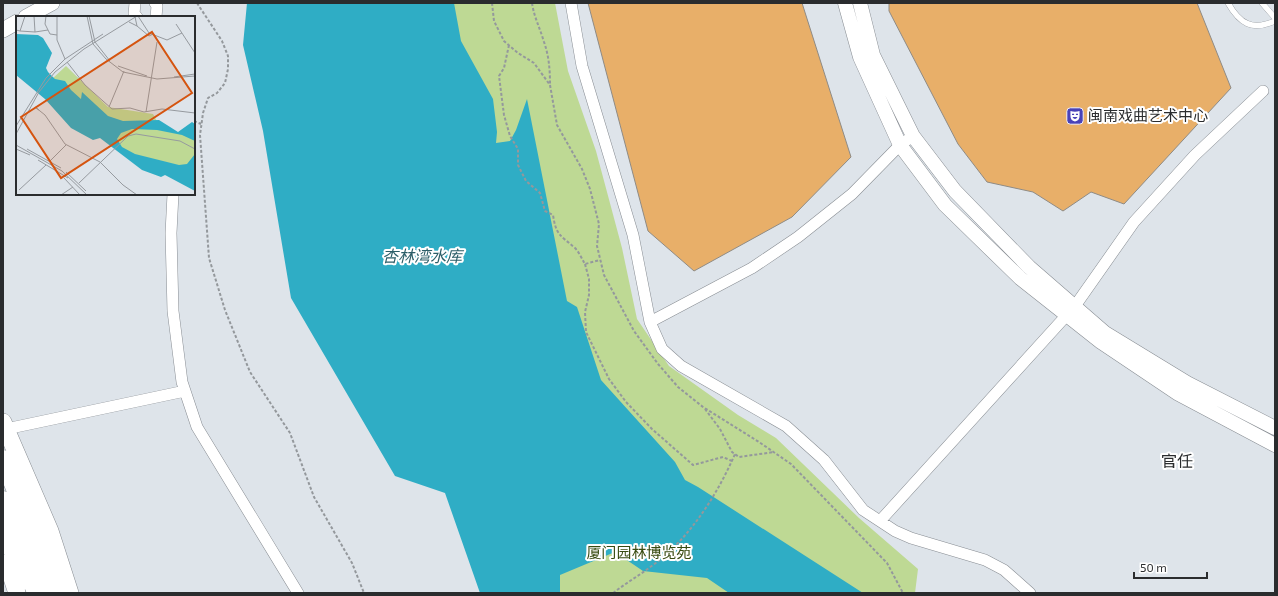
<svg xmlns="http://www.w3.org/2000/svg" width="1278" height="596" font-family="'Exo 2','Noto Sans SC',sans-serif">
  <rect width="100%" height="100%" fill="#dee4ea"/>
  <path fill="#bed994" d="M430 3H555L568 71 596 151 622 248 637 319 669 366 738 415 776 438 859 518 918 569 915 593H812L653 499Z
    M642 505 782 593H512Z"/>
  <path fill="#2fadc5" d="M247 3H454L461 41 493 99 497 132 496 143 510 141 516 130 527 99 567 301 577 307 601 380 675 462 685 480 698 487 863 593H729L707 578 643 571 615 552 560 575V593H480L445 493 395 476 291 298 263 131 243 45Z"/>
  <path fill="#e8af69" stroke="#8f8b85" d="M588 3H802L851 157 792 217 694 271 648 231Z
    M889 3H1197L1231 88 1124 204 1091 192 1063 211 1033 192 987 182 958 144 889 11Z"/>
  <g fill="none" stroke-linecap="round" stroke-linejoin="round">
    <defs>
      <path id="service" d="M1228 3C1240 24 1252 31 1275 21
        M1262 3 1275 18"/>
      <path id="minor" d="M135 3 134 14 137 17
        M155 3 157 6 156 17
        M571 3 582 66 633 235 650 322 662 349 681 366 786 426 824 460 863 510 895 531 911 538 985 560 1004 570 1030 593
        M173 194 171 233 173 311 182 382 197 427 298 593
        M650 322 752 268 798 237 852 194 900 145 913 136
        M6 429 185 391
        M880 521 1075 306 1134 222 1195 155 1263 91"/>
      <path id="tertiary" d="M845 3 860 57 900 145 945 205 1020 278 1101 342 1177 393 1275 445
        M860 3 873 55 913 136 955 191 1029 267 1105 333 1187 383 1275 428"/>
      <path id="secondary" d="M26 17 52 3
        M3 30 17 22"/>
      <path id="primary" d="M3 422 50 531 70 593
        M3 532 26 581
        M7 563 17 593"/>
      <path id="trunk" d="M3 459 41 552 53 593
        M3 500 16 531 36 593"/>
    </defs>
    <use href="#service" stroke="#888d93" stroke-width="6"/>
    <use href="#minor" stroke="#888d93" stroke-width="12"/>
    <use href="#tertiary" stroke="#888d93" stroke-width="15"/>
    <use href="#secondary" stroke="#888d93" stroke-width="16"/>
    <use href="#primary" stroke="#888d93" stroke-width="18"/>
    <use href="#trunk" stroke="#888d93" stroke-width="19"/>
    <path stroke="#94989c" stroke-width="2" stroke-dasharray="3 2" stroke-linecap="butt" d="M197 3 222 41 228 56V69L225 83 217 93 208 98 203 113 200 135 209 258 225 310 250 372 290 433 314 497 352 563 364 593
      M492 3 494 21 504 41 518 53 534 63 550 85 557 125 582 169 590 189 599 224 597 246 604 275 634 331 658 364 678 387 703 407 759 442 791 464 887 563 903 593
      M532 3C534 17 540 28 544 42 549 56 550 70 550 85
      M509 45 504 68 499 76 504 115 510 136 518 149V165L526 181 540 193 545 211 553 215C556 235 560 235 575 248 579 252 582 259 585 264L600 260
      M194 121 201 124
      M585 264 589 279V295L585 312 586 332 609 379 626 402 652 429 693 465 723 457 732 461
      M705 409 720 429 732 452 739 457 774 452
      M613 593C626 583 640 575 653 565 690 538 717 495 735 454"/>
    <use href="#service" stroke="#fff" stroke-width="5.5"/>
    <use href="#minor" stroke="#fff" stroke-width="11"/>
    <use href="#tertiary" stroke="#fff" stroke-width="14"/>
    <use href="#secondary" stroke="#fff" stroke-width="15"/>
    <use href="#primary" stroke="#fff" stroke-width="17"/>
    <use href="#trunk" stroke="#fff" stroke-width="18"/>
  </g>
  <defs>
    <symbol id="theatre-square" viewBox="-11 -11 22 22"><rect x="-9" y="-9" width="18" height="18" rx="4" fill="#4942b8" stroke="#fff"/><path d="M-5-5.5Q0-4 5-5.5V0Q5 5 0 6Q-5 5-5 0ZM-3.3-2.5H-1v1.5H-3.3ZM1-2.5H3.3v1.5H1ZM-2.8 1Q0 5.5 2.8 1Z" fill="#fff"/></symbol>
  </defs>
  <g fill-rule="evenodd">
    <use href="#theatre-square" x="1065" y="106" width="20" height="20"/>
  </g>
  <g text-anchor="middle" stroke-width="4" stroke-linejoin="round" paint-order="stroke">
    <g font-size="15" fill="#2a2c2e" stroke="#fff" text-anchor="start">
      <text x="1088" y="121">闽南戏曲艺术中心</text>
    </g>
    <g font-size="15" fill="#384b11" stroke="#fff">
      <text x="639" y="558">厦门园林博览苑</text>
    </g>
    <g font-size="16" font-style="italic" fill="#2c5e68" stroke="#fff">
      <text x="422" y="262">杏林湾水库</text>
    </g>
    <g font-size="16" fill="#2a2c2e" stroke="#fff">
      <text x="1177" y="467">官任</text>
    </g>
  </g>
  <g transform="translate(16 16)">
    <rect width="179" height="179" fill="#dee4ea"/>
    <path d="M50 50 92 91 137 98 142 107 105 109 79 97 36 63ZM104 110H141L164 117H179V161L108 136 96 127Z" fill="#bed994"/>
    <path d="M0 18 22 19 27 22 36 37 30 52 32 56 39 63 49 65 55 74 65 83 66 76 92 100 107 105 143 104 162 116 176 106 179 108V125L166 119 141 114 116 113 105 117 101 123 106 131 119 138 163 149 171 148 179 138V175L149 159 145 161 126 154 84 122 77 124 55 112 29 83 0 59Z" fill="#2fadc5"/>
    <path fill="none" stroke="#969a9f" stroke-width="1" d="M18 0 19 16 32 14M30 0 29 8 34 18 41 19M41 0V24L49 43M71 0 77 28 90 43 107 56 141 63 179 60M73 0 79 26 94 45M122 0 133 17 151 24 166 17M113 6 121 10 119 1M160 8 179 37M121 10 133 20 137 18M0 14 4 15 9 0M4 15 19 16M51 46 69 69 96 93 114 92 128 96 146 93 179 97M102 50 131 60M158 61 179 58M93 91 108 55M23 94 19 91 29 99 49 128 84 146 107 169 121 179M130 96 141 26M0 110 30 62 49 43 87 18M0 118 23 76 39 56 68 33 121 0M0 129 46 155 71 179M0 133 14 139M11 133 45 152M22 144 52 162M34 145 50 129M50 156 70 175M48 162 64 179M63 167 112 120 120 118 164 125 179 133M3 174 30 149M45 179 57 171"/>
    <path fill="#d5540f" fill-opacity="0.15" stroke="#d5540f" stroke-width="2" d="M136 16 176 77 45 162 5 101Z"/>
    <rect width="179" height="179" fill="none" stroke="#2a2c2e" stroke-width="2"/>
  </g>
  <rect width="1278" height="596" fill="none" stroke="#2a2c2e" stroke-width="8"/>
  <path d="M1134 572v6h73v-6" fill="none" stroke="#2a2c2e" stroke-width="2"/>
  <text x="1140" y="572" font-size="12" fill="#2a2c2e" stroke="#ffffff" stroke-width="3" paint-order="stroke">50 m</text>
</svg>
